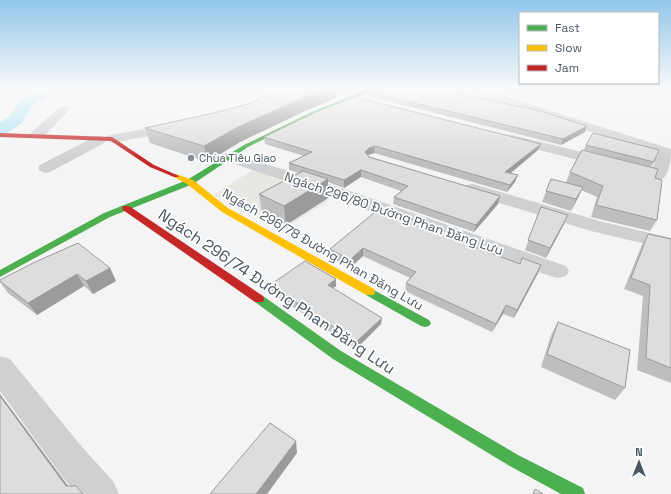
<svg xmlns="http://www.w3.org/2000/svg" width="671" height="494" font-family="'Space Grotesk',sans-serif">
  <rect width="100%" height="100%" fill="#f4f4f4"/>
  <path fill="#e8e7e3" d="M254 169 334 197 282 230 213 195Z"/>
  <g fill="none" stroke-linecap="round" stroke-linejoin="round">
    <path fill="#aee2f0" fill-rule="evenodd" d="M40 89H58L31 107 22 123 6 134 0 135V122L10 116 20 101Z"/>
    <path fill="#ced0d2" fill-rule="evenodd" d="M465 89H482L671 149C671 159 670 170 664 178L658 180 507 142 505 139 507 136 512 135 652 169 658 154 466 91Z
      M64 105 68 107 70 109 68 111 42 138H32L30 135 32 132 60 107Z
      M175 123 180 124 181 127 180 130 112 143 106 140 104 143 52 171 46 173 40 171 38 168 40 165 94 137 99 136 105 139 107 136 112 135Z
      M228 153 312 178 566 266 569 271 566 276 558 278 550 276 300 186 223 160 221 157 223 154Z
      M473 184 603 222 671 238V250L591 231 467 193 464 189 467 185Z
      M0 356 10 359 82 447 113 481 119 494H76L58 471 0 391Z"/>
    <path fill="#4caf50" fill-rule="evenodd" d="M368 89H375L314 115 248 147 193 184 110 217 0 277V270L104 213 187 180 244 145 310 113Z
      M370 288 429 320 431 323 429 326 425 327 421 326 366 295 365 292 366 289Z
      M259 295 263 296 341 351 518 455 583 488 585 494H561L508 465 333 359 255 302 254 299 255 296Z"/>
    <path fill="#ffc107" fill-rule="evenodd" d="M176 174 193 180 228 208 374 289 375 292 374 295H366L222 212 187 184 174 177V175Z"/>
    <path fill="#c62828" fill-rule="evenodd" d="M0 133 112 137 154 165 179 176 178 177H174L150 167 111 141 0 137Z
      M123 206H129L263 296 264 299 263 302H255L123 210 122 208Z"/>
  </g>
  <path fill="#bebebf" d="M460 90V92L463 95 585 132 561 145 368 96 369 92Z
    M336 98 307 110 240 142 207 162 150 143 145 128Z
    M264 137 538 150 510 174 515 182 507 192 374 153 368 155 369 157 500 196 498 204 474 232 393 204 394 197 401 191 361 177 344 188 328 182V198L286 225 262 213 259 194 299 173 289 170V163L304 156 265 144Z
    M586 145 654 162 651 167 584 150Z
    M570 172 655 178 657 220 650 231 591 217 597 197 581 190 571 211 542 202 551 179 566 183Z
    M541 207 568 215 564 224 546 258 525 250Z
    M648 234 671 239V383L637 370 643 296 624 289 642 245Z
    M464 238 463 243 538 273 514 318 503 314 492 332 405 291 406 283 410 278 363 256 350 268 330 257V249Z
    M110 268 116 281 93 294 84 286 37 315 8 293 0 282V280Z
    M270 285 336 286 333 288 381 324 356 349 271 292Z
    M558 322 625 388 615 400 541 367 551 335Z"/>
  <path fill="#9b9b9b" d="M325 89H336V98L307 110 240 142 207 162 204 146 238 127 307 96Z
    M587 126 585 132 561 145 563 139Z
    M541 144 538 150 503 179 505 172Z
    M375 146 374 153 368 155 364 159 365 152 369 148Z
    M361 170V177L344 188V180Z
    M518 175 515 182 507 192 510 185Z
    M328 179V198L286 225 284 206Z
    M583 187 578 198 571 211 576 199Z
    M500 196 498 204 474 232 476 225Z
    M568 215 564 224 546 258 550 248Z
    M363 248V256L350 268V260Z
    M541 265 538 273 514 318 517 310Z
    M110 268 116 281 93 294 86 281Z
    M77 274 84 286 37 315 28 303Z
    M336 279V286L328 292V285Z
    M506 305 503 314 492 332 496 324Z
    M382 318 381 324 356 349V342Z
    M0 394 74 494 66 486 0 396Z
    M296 441 297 453 267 494H256Z"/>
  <path fill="#ddddde" stroke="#9b9b9b" d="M286 89H325L307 96 238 127 204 146 145 128 218 112 251 103 260 98Z
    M373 89H457L460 90 458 92 464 93 461 94 540 111 587 126 563 139 369 92Z
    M355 97 541 144 505 172 518 175 510 185 375 146 369 148 365 152 369 157 500 196 476 225 394 197 408 186 361 170 344 180 289 163 312 152 264 137 316 112Z
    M593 133 659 150 654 162 586 145Z
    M582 150 658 169 655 178 662 180 657 220 596 205 603 186 570 172Z
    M303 171 328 179 284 206 259 194Z
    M551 179 583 187 576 199 546 191Z
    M541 207 568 215 550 248 528 240Z
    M380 208 464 238 461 242 520 264 522 258 541 265 517 310 506 305 496 324 406 283 416 272 363 248 350 260 330 249Z
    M648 234 671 239V368L646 358 650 285 631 278Z
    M78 243 110 268 86 281 77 274 28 303 0 281V280L33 263Z
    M305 261 336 279 328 285 382 318 356 342 270 285Z
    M558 322 630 350 625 388 547 354Z
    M0 396 66 486H76L83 494H0Z
    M270 423 296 441 256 494H210Z
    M535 489 543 494H533Z"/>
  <linearGradient id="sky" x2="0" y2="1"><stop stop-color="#91c6eb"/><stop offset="0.56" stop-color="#fafafa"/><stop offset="1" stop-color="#fafafa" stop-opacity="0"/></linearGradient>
  <rect width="671" height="159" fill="url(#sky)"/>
  <circle fill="#868d94" stroke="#fff" stroke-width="1.5" cx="191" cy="158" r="4"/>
  <g text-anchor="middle" stroke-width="3.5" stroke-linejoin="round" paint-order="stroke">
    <g font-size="11" fill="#4a5661" stroke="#fff" text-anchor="start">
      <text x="199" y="162">Chùa Tiêu Giao</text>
    </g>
    <g font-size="13" fill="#4a5661" stroke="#fff">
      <text transform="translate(394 213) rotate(19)" y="5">Ngách 296/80 Đường Phan Đăng Lưu</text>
      <text transform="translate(323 249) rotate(30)" y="5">Ngách 296/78 Đường Phan Đăng Lưu</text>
    </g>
    <g font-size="16" fill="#4a5661" stroke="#fff">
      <text transform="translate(277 291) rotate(34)" y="6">Ngách 296/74 Đường Phan Đăng Lưu</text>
    </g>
  </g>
  <rect x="519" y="12" width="140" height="72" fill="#ffffff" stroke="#b7bbc0"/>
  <rect x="527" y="25" width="20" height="6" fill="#4caf50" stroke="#b7bbc0"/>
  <text x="555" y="32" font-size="12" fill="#4a5661">Fast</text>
  <rect x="527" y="45" width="20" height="6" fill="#ffc107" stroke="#b7bbc0"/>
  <text x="555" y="52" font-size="12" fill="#4a5661">Slow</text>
  <rect x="527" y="65" width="20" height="6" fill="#c62828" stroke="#b7bbc0"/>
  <text x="555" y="72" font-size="12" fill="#4a5661">Jam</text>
  <g transform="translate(639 462)" stroke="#ffffff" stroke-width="3" paint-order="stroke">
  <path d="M0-3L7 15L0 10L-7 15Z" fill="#4a5661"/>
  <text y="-6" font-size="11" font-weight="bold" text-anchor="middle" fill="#4a5661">N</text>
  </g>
</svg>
